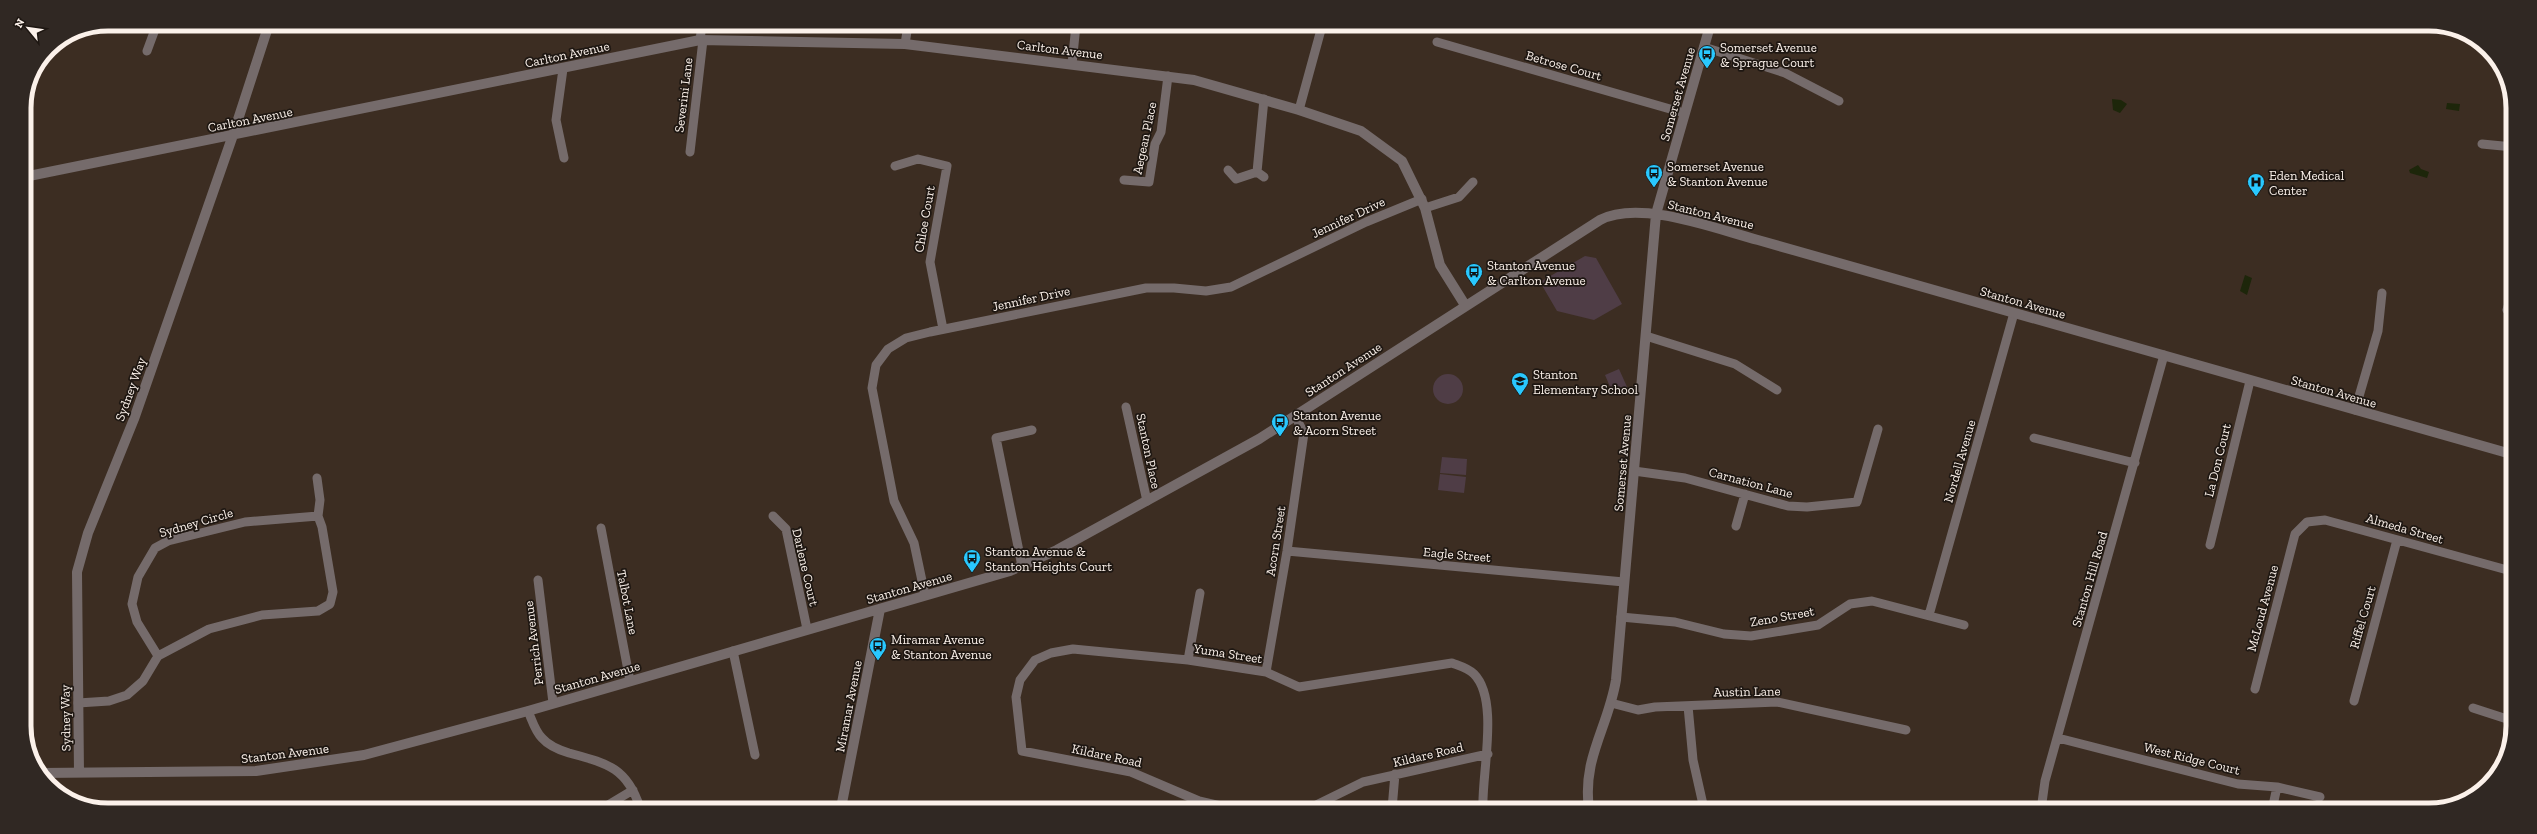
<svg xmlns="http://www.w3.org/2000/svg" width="2537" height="834" font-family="'Zilla Slab',serif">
  <rect width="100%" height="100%" fill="#3c2d22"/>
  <path fill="#4f3d46" d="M1585 256 1596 258 1622 304 1594 320 1557 311 1540 282Z
    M1619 369 1628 389 1614 396 1605 375Z
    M1433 389a15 15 0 1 1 30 0a15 15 0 1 1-30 0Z
    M1442 457 1467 459 1466 475 1440 473Z
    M1440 474 1466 477 1464 493 1438 490Z"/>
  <path fill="#1d260a" d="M2112 99 2121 100 2127 104 2120 113 2113 110Z
    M2447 103 2460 104 2459 111 2446 109Z
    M2418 165 2421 169 2429 172 2427 178 2410 173 2409 170Z
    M2245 275 2252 278 2247 295 2240 291Z"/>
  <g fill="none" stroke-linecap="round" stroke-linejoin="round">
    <path stroke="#756b6b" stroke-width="9" d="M700 40 702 25
      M1437 42 1684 113
      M905 44 908 25
      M1704 47 1785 73 1839 101
      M147 51 157 24
      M1072 64 1076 25
      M563 69 556 120 564 158
      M1299 110 1322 26
      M2482 144 2513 147
      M690 152 703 40
      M895 166 918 159 947 166 930 262 943 329
      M1228 170 1236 179 1257 172 1264 177
      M1257 172 1264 99
      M1124 180 1149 182 1155 144 1161 132 1168 76
      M1425 208 1459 197 1473 182
      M2507 310 2512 293
      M1646 336 1735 364 1777 390
      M1126 407 1147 501
      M2355 410 2378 331 2382 293
      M2034 438 2135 463
      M1634 471 1685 478 1788 506 1807 507 1857 502 1878 429
      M773 516 786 529 807 629
      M1736 526 1745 494
      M601 528 630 681
      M2210 545 2250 381
      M1287 551 1624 582
      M1022 566 996 438 1032 430
      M538 580 553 703
      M925 595 914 543 894 501 872 388 876 365 888 349 906 338 930 332 1146 288H1174L1206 291 1231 287 1366 222 1422 199
      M1929 615 2014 313
      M1621 617 1675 622 1724 634 1751 636 1818 625 1850 604 1872 601 1964 625
      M733 651 755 755
      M158 656 137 622 132 604 138 577 155 548 168 541 245 522 318 516
      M1188 660 1200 593
      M1266 672 1287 551 1304 433 1295 416
      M2255 689 2295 534 2307 522 2325 520 2511 571
      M2354 701 2397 540
      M78 703 109 701 127 695 143 681 158 656 209 629 262 615 318 611 330 604 333 592 322 527 318 516 320 500 317 478
      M1611 703 1638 710 1655 707 1777 702 1906 730
      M1688 706 1693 760 1704 809
      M2473 708 2510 720
      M528 711C532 720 535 731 542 738 549 746 559 750 569 753 606 763 627 767 640 808
      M2058 738 2238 784 2277 787 2320 797
      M603 808 633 790
      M1229 808 1199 801 1131 772 1022 751 1016 697 1020 680 1035 660 1051 653 1073 649 1188 660 1266 672 1299 687 1452 663C1460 666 1468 668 1474 674 1500 700 1481 776 1483 809
      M1308 809 1363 782 1488 754
      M1392 809 1395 774
      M2041 810 2045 781 2164 355
      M2272 810 2277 787"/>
    <path stroke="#756b6b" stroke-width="10" d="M24 177 700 40 905 44 1194 80 1299 110 1361 131 1402 161 1425 208 1440 265 1465 305
      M40 773 256 771 364 755 528 711 1010 571 1057 550 1259 439 1600 220C1640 199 1716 229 1758 240L2511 454
      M79 773 77 572 88 533 134 419 233 135 269 24
      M841 808 880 609
      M1589 809C1582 758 1608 728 1616 680L1656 214 1710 26"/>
  </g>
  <defs>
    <symbol id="bus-pin" viewBox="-11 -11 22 30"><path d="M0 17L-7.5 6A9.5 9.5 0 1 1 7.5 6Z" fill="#29c8ff" stroke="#1e1712"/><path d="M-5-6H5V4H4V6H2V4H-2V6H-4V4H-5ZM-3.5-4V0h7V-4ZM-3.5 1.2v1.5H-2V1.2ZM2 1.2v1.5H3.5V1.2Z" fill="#111"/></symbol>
    <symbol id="hospital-pin" viewBox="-11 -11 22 30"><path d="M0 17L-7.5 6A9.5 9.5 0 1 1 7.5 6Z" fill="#29c8ff" stroke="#1e1712"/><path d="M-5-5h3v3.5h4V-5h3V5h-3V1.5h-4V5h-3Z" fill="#111"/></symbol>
    <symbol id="school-pin" viewBox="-11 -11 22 30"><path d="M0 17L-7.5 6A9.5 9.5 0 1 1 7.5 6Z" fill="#29c8ff" stroke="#1e1712"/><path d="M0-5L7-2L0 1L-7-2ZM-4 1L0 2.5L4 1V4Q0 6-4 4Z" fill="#111"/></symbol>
  </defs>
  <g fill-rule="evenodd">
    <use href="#bus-pin" x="1697" y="44" width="20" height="27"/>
    <use href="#bus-pin" x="1644" y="163" width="20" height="27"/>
    <use href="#hospital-pin" x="2246" y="172" width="20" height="27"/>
    <use href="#bus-pin" x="1464" y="262" width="20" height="27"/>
    <use href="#school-pin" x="1510" y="371" width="20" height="27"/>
    <use href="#bus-pin" x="1270" y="412" width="20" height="27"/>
    <use href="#bus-pin" x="962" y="548" width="20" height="27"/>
    <use href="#bus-pin" x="868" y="636" width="20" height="27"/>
  </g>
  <g text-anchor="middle" stroke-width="3.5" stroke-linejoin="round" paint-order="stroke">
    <g font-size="13" fill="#fbf1ea" stroke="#1e1712" text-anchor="start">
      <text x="1720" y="52">Somerset Avenue<tspan x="1720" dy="15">&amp; Sprague Court</tspan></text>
      <text x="1667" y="171">Somerset Avenue<tspan x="1667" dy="15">&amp; Stanton Avenue</tspan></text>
      <text x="2269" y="180">Eden Medical<tspan x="2269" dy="15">Center</tspan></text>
      <text x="1487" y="270">Stanton Avenue<tspan x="1487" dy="15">&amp; Carlton Avenue</tspan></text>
      <text x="1533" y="379">Stanton<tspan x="1533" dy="15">Elementary School</tspan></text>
      <text x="1293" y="420">Stanton Avenue<tspan x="1293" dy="15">&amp; Acorn Street</tspan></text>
      <text x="985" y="556">Stanton Avenue &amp;<tspan x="985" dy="15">Stanton Heights Court</tspan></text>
      <text x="891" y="644">Miramar Avenue<tspan x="891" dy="15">&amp; Stanton Avenue</tspan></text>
    </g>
    <g font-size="13" fill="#fbf1ea" stroke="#1e1712">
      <text transform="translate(1060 49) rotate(7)" y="5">Carlton Avenue</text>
      <text transform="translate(567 54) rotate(-12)" y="5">Carlton Avenue</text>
      <text transform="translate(1564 65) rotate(16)" y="5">Betrose Court</text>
      <text transform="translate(1677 94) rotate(-74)" y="5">Somerset Avenue</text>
      <text transform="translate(683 95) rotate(-83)" y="5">Severini Lane</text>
      <text transform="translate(250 119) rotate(-11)" y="5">Carlton Avenue</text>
      <text transform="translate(1144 138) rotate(-78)" y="5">Aegean Place</text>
      <text transform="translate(1711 214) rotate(14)" y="5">Stanton Avenue</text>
      <text transform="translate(1348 217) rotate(-25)" y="5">Jennifer Drive</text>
      <text transform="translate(924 219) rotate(-80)" y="5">Chloe Court</text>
      <text transform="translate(1031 298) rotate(-12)" y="5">Jennifer Drive</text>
      <text transform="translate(2023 302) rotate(16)" y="5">Stanton Avenue</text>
      <text transform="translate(1343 369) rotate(-33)" y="5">Stanton Avenue</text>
      <text transform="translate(130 389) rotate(-70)" y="5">Sydney Way</text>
      <text transform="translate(2334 391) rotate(16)" y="5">Stanton Avenue</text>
      <text transform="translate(1149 451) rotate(78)" y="5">Stanton Place</text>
      <text transform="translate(2217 460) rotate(-76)" y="5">La Don Court</text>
      <text transform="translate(1959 461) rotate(-74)" y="5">Nordell Avenue</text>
      <text transform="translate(1622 463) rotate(-85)" y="5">Somerset Avenue</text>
      <text transform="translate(1751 482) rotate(15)" y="5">Carnation Lane</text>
      <text transform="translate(196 522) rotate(-16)" y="5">Sydney Circle</text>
      <text transform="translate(2405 528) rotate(16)" y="5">Almeda Street</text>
      <text transform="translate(1275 541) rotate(-81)" y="5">Acorn Street</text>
      <text transform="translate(1457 554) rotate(5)" y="5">Eagle Street</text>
      <text transform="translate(806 567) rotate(77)" y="5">Darlene Court</text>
      <text transform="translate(2089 579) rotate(-74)" y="5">Stanton Hill Road</text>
      <text transform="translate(909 587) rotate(-16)" y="5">Stanton Avenue</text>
      <text transform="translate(628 602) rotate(79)" y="5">Talbot Lane</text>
      <text transform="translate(2262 608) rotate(-75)" y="5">McLoud Avenue</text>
      <text transform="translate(1782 616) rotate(-10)" y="5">Zeno Street</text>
      <text transform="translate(2362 617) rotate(-74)" y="5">Riffel Court</text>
      <text transform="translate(533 643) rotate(-97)" y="5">Perrich Avenue</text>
      <text transform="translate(1228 653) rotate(9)" y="5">Yuma Street</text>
      <text transform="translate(597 677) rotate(-16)" y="5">Stanton Avenue</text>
      <text transform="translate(1747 691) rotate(-1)" y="5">Austin Lane</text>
      <text transform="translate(848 706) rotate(-79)" y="5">Miramar Avenue</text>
      <text transform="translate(65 718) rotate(-91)" y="5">Sydney Way</text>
      <text transform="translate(285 753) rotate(-7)" y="5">Stanton Avenue</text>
      <text transform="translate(1428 754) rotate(-13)" y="5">Kildare Road</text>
      <text transform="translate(1107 755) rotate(12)" y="5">Kildare Road</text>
      <text transform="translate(2192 758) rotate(14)" y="5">West Ridge Court</text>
    </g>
  </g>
  <path d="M0 0H2537V834H0ZM108 31H2429A77 77 0 0 1 2506 108V726A77 77 0 0 1 2429 803H108A77 77 0 0 1 31 726V108A77 77 0 0 1 108 31Z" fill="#302823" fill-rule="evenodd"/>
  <path fill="none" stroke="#fbf1ea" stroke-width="5" d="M108 31H2429A77 77 0 0 1 2506 108V726A77 77 0 0 1 2429 803H108A77 77 0 0 1 31 726V108A77 77 0 0 1 108 31Z"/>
  <g transform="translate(28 28) rotate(299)" stroke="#1e1712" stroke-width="3" paint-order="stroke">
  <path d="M0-3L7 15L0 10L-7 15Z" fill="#fbf1ea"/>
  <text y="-6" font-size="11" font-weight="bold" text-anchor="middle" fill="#fbf1ea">N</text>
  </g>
</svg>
